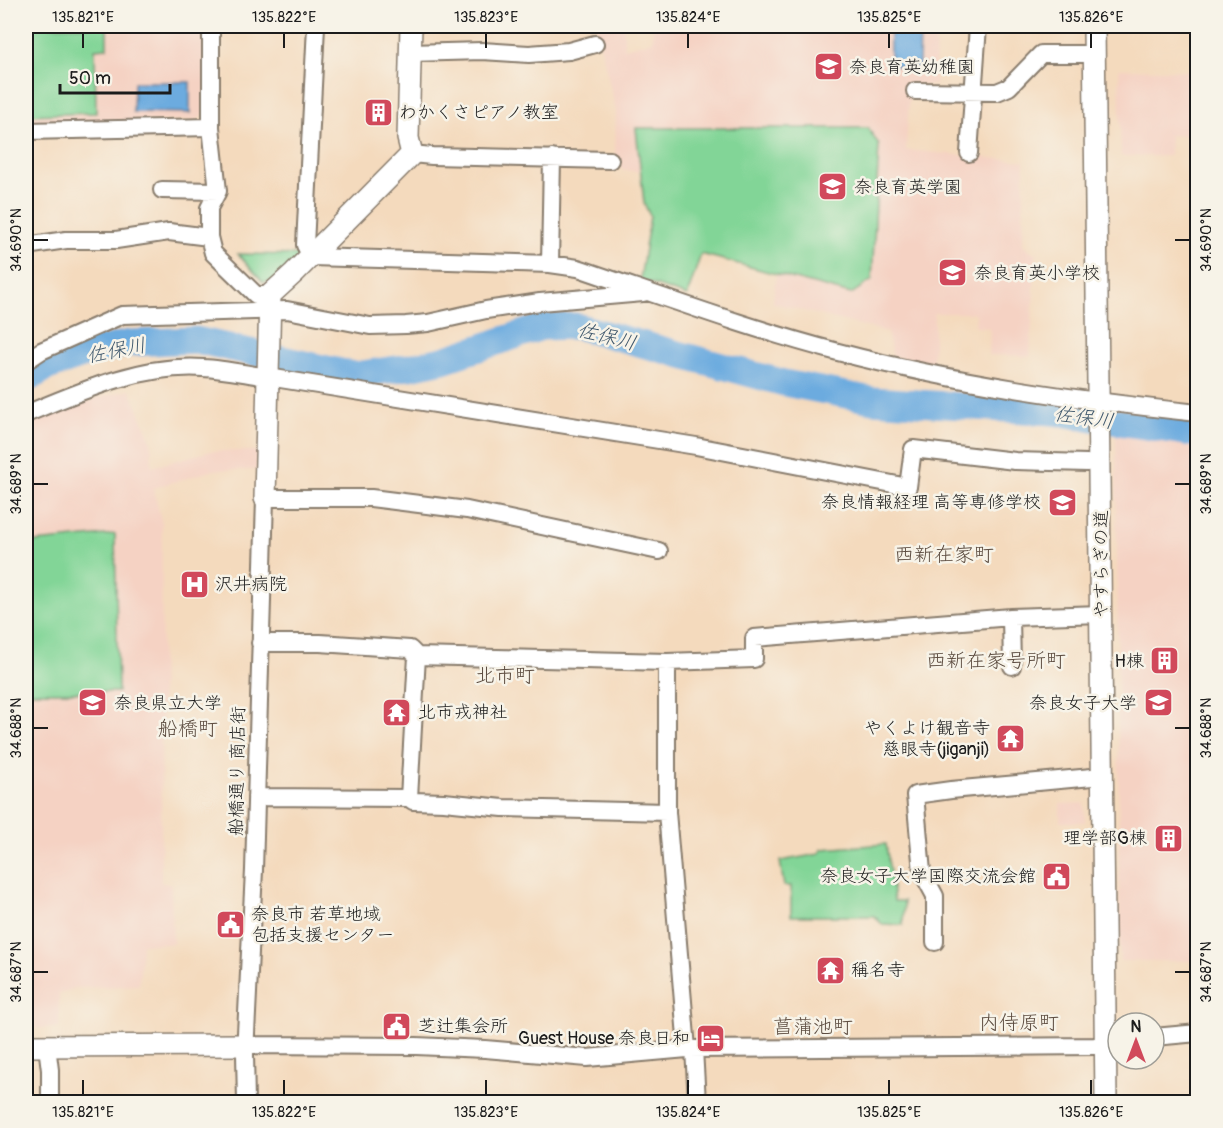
<svg xmlns="http://www.w3.org/2000/svg" width="1223" height="1128" font-family="Pangolin,'Klee One',sans-serif">
  <rect width="100%" height="100%" fill="#f7f3e8"/>
  <filter id="ink" filterUnits="userSpaceOnUse"><feTurbulence type="fractalNoise" baseFrequency=".0167" numOctaves="2"/><feDisplacementMap in="SourceGraphic" scale="12" xChannelSelector="R" yChannelSelector="G"/><feConvolveMatrix kernelMatrix="1 2 1 2 8 2 1 2 1" color-interpolation-filters="sRGB"/></filter>
  <filter id="wash" filterUnits="userSpaceOnUse"><feTurbulence type="fractalNoise" baseFrequency=".008" numOctaves="4" result="noise"/><feDisplacementMap in="SourceGraphic" scale="24" xChannelSelector="R" yChannelSelector="G"/><feGaussianBlur stdDeviation="1.35" result="paint"/><feColorMatrix in="noise" values="0 0 0 0 0 0 0 0 0 0 0 0 0 0 0 0 0 1.4 0 .05"/><feComposite in="paint" operator="in"/></filter>
  <g filter="url(#wash)">
    <rect width="100%" height="100%" fill="#f4dabd"/>
    <path fill="#f5d2c3" d="M26 26H207L209 109 198 120 26 126Z
      M596 26H624V48L653 41V26H936L935 85H910L906 150 1024 161 1023 245 1036 254 1030 356 989 355 990 328 975 327 976 313H934V345L932 364 893 357 887 332 773 303 776 274 701 254 687 296 640 280 650 216 644 203 640 172 622 170 615 155 616 111Z
      M1119 69 1197 71V136L1170 135V156H1121Z
      M130 390 151 441 152 467 211 451H257L258 470H214L153 488 162 523 161 883 171 884 173 944H142L139 985 75 988 59 994V1028H26V423L46 411Z
      M1116 434 1197 444V961H1120Z
      M1084 803 1085 822H1060V804Z"/>
    <path fill="#82d597" stroke="#4f785a" stroke-width="1.5" d="M26 26H107V48L95 49 96 113 26 115Z
      M636 128H868L879 145 872 280 851 294 701 254 687 296 640 280 650 216 644 203Z
      M238 254 304 255 279 281 263 282Z
      M115 534 118 692H26V543Z
      M886 844 894 901H904L903 925 882 924 874 916H791V886H784L780 861 819 854 822 849Z"/>
    <path fill="#6cabdf" stroke="#44647e" stroke-width="1.5" d="M890 26H920L919 67 890 66Z
      M134 82H190V113L133 112Z"/>
    <g fill="none" stroke-linecap="round" stroke-linejoin="round">
      <path stroke="#6cabdf" stroke-width="27" d="M26 380 48 367 94 351 130 343 196 340 354 375 410 367 443 360 542 327 576 326 784 383 872 400 1052 412 1198 434"/>
    </g>
  </g>
  <g filter="url(#ink)">
    <g fill="none" stroke-linecap="round" stroke-linejoin="round">
      <defs>
        <path id="minor" d="M211 26V127L218 191 209 208V237L213 253 256 295H270
          M316 26 305 245 311 257 550 264 578 268C664 297 750 329 838 352 956 383 1077 400 1198 413
          M410 53 482 51 529 54 569 51 595 44
          M915 91 997 92 1009 87 1041 54H1095
          M26 131 211 127
          M969 153 978 26
          M412 154 432 156 610 160
          M162 190 218 191
          M26 246 66 240H116L169 232 209 237
          M550 264 552 158
          M26 361 41 351 122 315 287 310 370 326 406 325 428 323 486 310 540 302 643 293
          M26 414C81 391 142 364 203 368 225 369 246 374 268 377L696 446 908 487 913 449 1015 461 1087 463
          M1011 617 1012 666
          M260 643H320L410 649 417 656 667 662
          M256 797 409 798 413 801 444 802 503 808 667 812
          M409 798 417 656
          M935 942V896L922 872 915 795 951 790 1103 776
          M1154 1037 1198 1033
          M246 1045 416 1046 485 1049 587 1058 687 1049 1095 1046 1118 1041
          M47 1046 50 1070V1102
          M687 1049 667 812V662L754 659V638L1011 617 1101 614
          M694 1049 697 1102
          M246 1102 245 1054 254 870 265 498H371L467 510 659 551"/>
        <path id="tertiary" d="M1094 26 1106 1102
          M265 498 270 295 294 273 412 154 408 138 411 26
          M26 1046 246 1045"/>
      </defs>
      <use href="#minor" stroke="#887b6c" stroke-width="20"/>
      <use href="#tertiary" stroke="#887b6c" stroke-width="24"/>
      <use href="#minor" stroke="#fff" stroke-width="16"/>
      <use href="#tertiary" stroke="#fff" stroke-width="21"/>
    </g>
  </g>
  <path fill="none" stroke="#1c1c1c" stroke-width="2" d="M83 33V48M284 33V48M486 33V48M688 33V48M889 33V48M1091 33V48M33 240H48M1175 240H1190M33 484H48M1175 484H1190M33 728H48M1175 728H1190M33 972H48M1175 972H1190M83 1080V1095M284 1080V1095M486 1080V1095M688 1080V1095M889 1080V1095M1091 1080V1095"/>
  <defs>
    <symbol id="school-square" viewBox="-11 -11 22 22"><rect x="-9" y="-9" width="18" height="18" rx="4" fill="#d1495b" stroke="#f7f3e8"/><path d="M0-5L7-2L0 1L-7-2ZM-4 1L0 2.5L4 1V4Q0 6-4 4Z" fill="#fff"/></symbol>
    <symbol id="building-square" viewBox="-11 -11 22 22"><rect x="-9" y="-9" width="18" height="18" rx="4" fill="#d1495b" stroke="#f7f3e8"/><path d="M-4-6H4V6H1V3H-1V6H-4ZM-2.5-4.3h1.7v1.8h-1.7ZM.8-4.3h1.7v1.8H.8ZM-2.5-1h1.7V.8h-1.7ZM.8-1h1.7V.8H.8Z" fill="#fff"/></symbol>
    <symbol id="hospital-square" viewBox="-11 -11 22 22"><rect x="-9" y="-9" width="18" height="18" rx="4" fill="#d1495b" stroke="#f7f3e8"/><path d="M-5-5h3v3.5h4V-5h3V5h-3V1.5h-4V5h-3Z" fill="#fff"/></symbol>
    <symbol id="university-square" viewBox="-11 -11 22 22"><rect x="-9" y="-9" width="18" height="18" rx="4" fill="#d1495b" stroke="#f7f3e8"/><path d="M0-5L7-2L0 1L-7-2ZM-4 1L0 2.5L4 1V4Q0 6-4 4Z" fill="#fff"/></symbol>
    <symbol id="temple-square" viewBox="-11 -11 22 22"><rect x="-9" y="-9" width="18" height="18" rx="4" fill="#d1495b" stroke="#f7f3e8"/><path d="M0-6L5-2H3V0L6.5 2.5H4V6H1.5V3h-3V6H-4V2.5H-6.5L-3 0V-2H-5Z" fill="#fff"/></symbol>
    <symbol id="civic-square" viewBox="-11 -11 22 22"><rect x="-9" y="-9" width="18" height="18" rx="4" fill="#d1495b" stroke="#f7f3e8"/><path d="M-.6-6.5H3V-4.5H.6V-3L4-1V1h2V6H-6V1h2V-1L-.6-3ZM-1.2 2.5V6h2.4V2.5Z" fill="#fff"/></symbol>
    <symbol id="hotel-square" viewBox="-11 -11 22 22"><rect x="-9" y="-9" width="18" height="18" rx="4" fill="#d1495b" stroke="#f7f3e8"/><path d="M-6-4.5h1.5V1H6V5H4.5V3h-9V5H-6ZM-4 0a1.8 1.8 0 1 1 3.6 0ZM.5 0V-2.5h3Q6-2.5 6 0Z" fill="#fff"/></symbol>
  </defs>
  <g fill-rule="evenodd">
    <use href="#school-square" x="812" y="50" width="33" height="33"/>
    <use href="#building-square" x="362" y="96" width="33" height="33"/>
    <use href="#school-square" x="816" y="170" width="33" height="33"/>
    <use href="#school-square" x="936" y="256" width="33" height="33"/>
    <use href="#school-square" x="1046" y="486" width="33" height="33"/>
    <use href="#hospital-square" x="178" y="568" width="33" height="33"/>
    <use href="#building-square" x="1148" y="644" width="33" height="33"/>
    <use href="#university-square" x="76" y="686" width="33" height="33"/>
    <use href="#university-square" x="1142" y="686" width="33" height="33"/>
    <use href="#temple-square" x="380" y="696" width="33" height="33"/>
    <use href="#temple-square" x="994" y="722" width="33" height="33"/>
    <use href="#building-square" x="1152" y="822" width="33" height="33"/>
    <use href="#civic-square" x="1040" y="860" width="33" height="33"/>
    <use href="#civic-square" x="214" y="908" width="33" height="33"/>
    <use href="#temple-square" x="814" y="954" width="33" height="33"/>
    <use href="#civic-square" x="380" y="1010" width="33" height="33"/>
    <use href="#hotel-square" x="694" y="1022" width="33" height="33"/>
  </g>
  <g text-anchor="middle" stroke-width="5" stroke-linejoin="round" paint-order="stroke">
    <g font-size="18" fill="#1c1c1c" stroke="#f7f3e8" text-anchor="start">
      <text x="849" y="73">奈良育英幼稚園</text>
      <text x="399" y="118">わかくさピアノ教室</text>
      <text x="854" y="193">奈良育英学園</text>
      <text x="974" y="279">奈良育英小学校</text>
      <text x="1041" y="508" text-anchor="end">奈良情報経理 高等専修学校</text>
      <text x="215" y="590">沢井病院</text>
      <text x="1144" y="667" text-anchor="end">H棟</text>
      <text x="114" y="709">奈良県立大学</text>
      <text x="1137" y="709" text-anchor="end">奈良女子大学</text>
      <text x="418" y="718">北市戎神社</text>
      <text x="990" y="734" text-anchor="end">やくよけ観音寺<tspan x="990" dy="21">慈眼寺(jiganji)</tspan></text>
      <text x="1147" y="844" text-anchor="end">理学部G棟</text>
      <text x="1036" y="882" text-anchor="end">奈良女子大学国際交流会館</text>
      <text x="251" y="920">奈良市 若草地域<tspan x="251" dy="21">包括支援センター</tspan></text>
      <text x="851" y="976">稱名寺</text>
      <text x="418" y="1032">芝辻集会所</text>
      <text x="690" y="1044" text-anchor="end">Guest House 奈良日和</text>
    </g>
    <g font-size="18" fill="#1c1c1c" stroke="#f7f3e8">
      <text transform="translate(1101 564) rotate(-90)" y="6">やすらぎの道</text>
      <text transform="translate(237 771) rotate(-89)" y="6">船橋通り 商店街</text>
    </g>
    <g font-size="20" font-style="italic" fill="#3c556a" stroke="#f7f3e8">
      <text transform="translate(607 336) rotate(14)" y="7">佐保川</text>
      <text transform="translate(116 350) rotate(-11)" y="7">佐保川</text>
      <text transform="translate(1084 417) rotate(8)" y="7">佐保川</text>
    </g>
    <g font-size="20" fill="#5d4d41" stroke="#f7f3e8">
      <text x="944" y="561">西新在家町</text>
      <text x="996" y="667">西新在家号所町</text>
      <text x="505" y="682">北市町</text>
      <text x="188" y="735">船橋町</text>
      <text x="1019" y="1029">内侍原町</text>
      <text x="813" y="1033">菖蒲池町</text>
    </g>
  </g>
  <rect width="1223" height="1128" fill="none" stroke="#f7f3e8" stroke-width="66"/>
  <g transform="translate(1136 1041)"><circle r="28" fill="#f7f3e8" stroke="#9f9d96" stroke-width="1.5"/>
  <path d="M0-4.5L10 22L0 15L-10 22Z" fill="#d1495b"/>
  <text y="-9" font-size="16" font-weight="bold" text-anchor="middle" fill="#1c1c1c">N</text>
  </g>
  <path d="M60 84v9h110v-9" fill="none" stroke="#1c1c1c" stroke-width="3"/>
  <text x="69" y="84" font-size="18" fill="#1c1c1c" stroke="#f7f3e8" stroke-width="4.5" paint-order="stroke">50 m</text>
  <rect x="33" y="33" width="1157" height="1062" fill="none" stroke="#1c1c1c" stroke-width="2"/>
  <g font-size="15" text-anchor="middle" fill="#1c1c1c">
    <text x="83" y="22">135.821°E</text>
    <text x="284" y="22">135.822°E</text>
    <text x="486" y="22">135.823°E</text>
    <text x="688" y="22">135.824°E</text>
    <text x="889" y="22">135.825°E</text>
    <text x="1091" y="22">135.826°E</text>
    <text transform="translate(16 240) rotate(-90)" y="5">34.690°N</text>
    <text transform="translate(1206 240) rotate(-90)" y="5">34.690°N</text>
    <text transform="translate(16 484) rotate(-90)" y="5">34.689°N</text>
    <text transform="translate(1206 484) rotate(-90)" y="5">34.689°N</text>
    <text transform="translate(16 728) rotate(-90)" y="5">34.688°N</text>
    <text transform="translate(1206 728) rotate(-90)" y="5">34.688°N</text>
    <text transform="translate(16 972) rotate(-90)" y="5">34.687°N</text>
    <text transform="translate(1206 972) rotate(-90)" y="5">34.687°N</text>
    <text x="83" y="1117">135.821°E</text>
    <text x="284" y="1117">135.822°E</text>
    <text x="486" y="1117">135.823°E</text>
    <text x="688" y="1117">135.824°E</text>
    <text x="889" y="1117">135.825°E</text>
    <text x="1091" y="1117">135.826°E</text>
  </g>
</svg>
